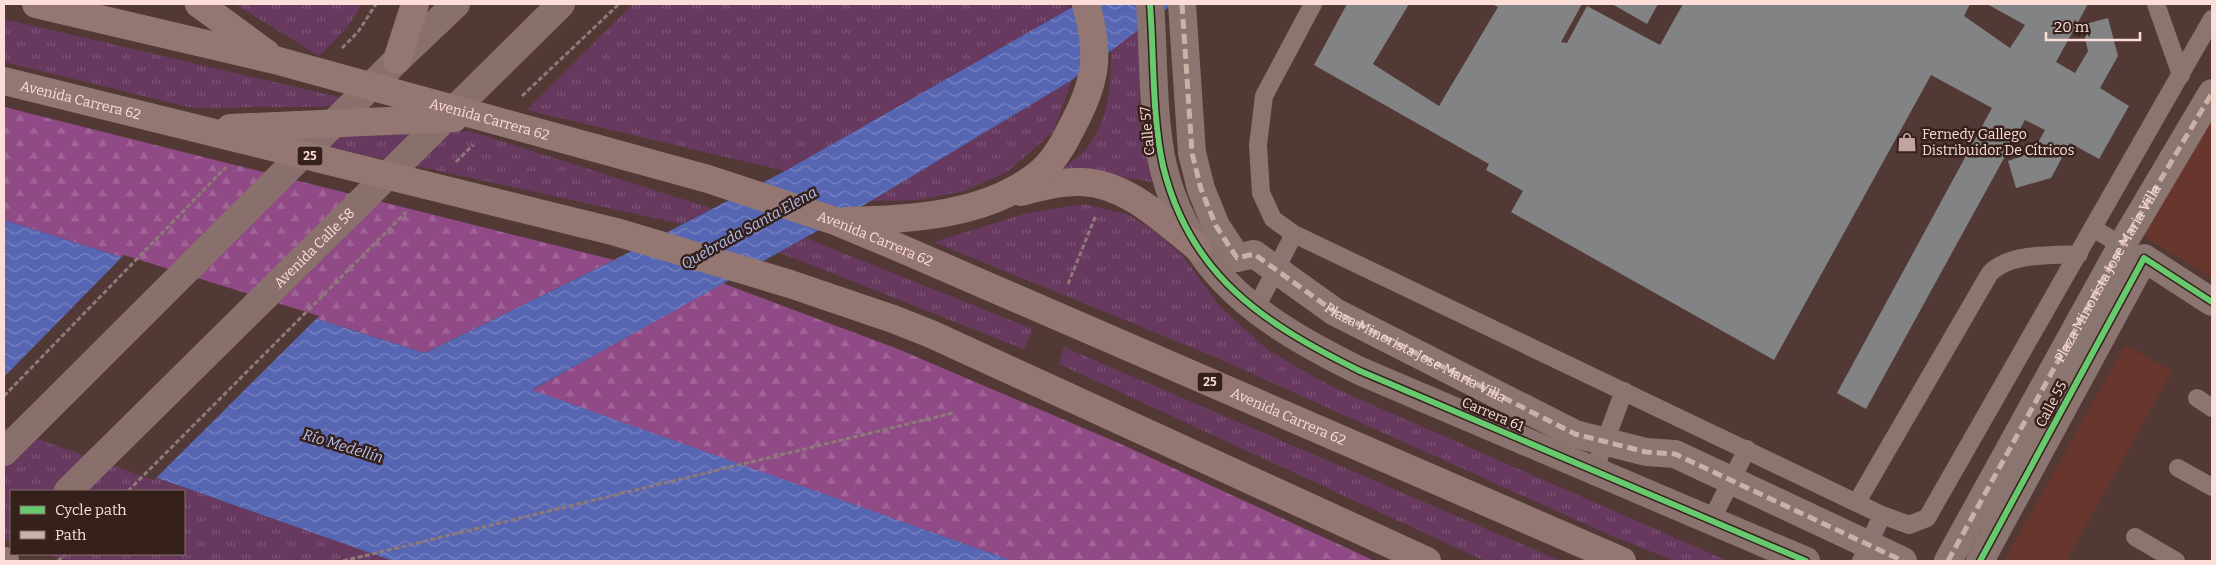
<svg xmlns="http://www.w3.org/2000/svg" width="2216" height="565" font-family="Bitter,serif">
  <defs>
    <pattern id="grass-tufts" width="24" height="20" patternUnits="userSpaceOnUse" patternTransform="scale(1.25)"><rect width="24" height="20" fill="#67395f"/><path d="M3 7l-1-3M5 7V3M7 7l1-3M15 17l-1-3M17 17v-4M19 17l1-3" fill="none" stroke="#7e5575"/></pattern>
    <pattern id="forest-firs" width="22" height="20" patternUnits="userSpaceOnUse" patternTransform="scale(1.25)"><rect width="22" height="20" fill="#904a85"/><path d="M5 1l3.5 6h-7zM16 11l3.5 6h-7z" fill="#a06496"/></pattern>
    <pattern id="water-waves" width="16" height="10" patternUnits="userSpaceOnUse" patternTransform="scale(1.25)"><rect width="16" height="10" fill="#5666b3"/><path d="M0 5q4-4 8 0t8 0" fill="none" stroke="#7883c0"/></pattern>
  </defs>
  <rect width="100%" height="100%" fill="#533935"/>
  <path fill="#69362d" d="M2212 115V278L2131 228Z
    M2125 345 2172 371 2066 561H2004Z"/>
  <path fill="url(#grass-tufts)" d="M235 4H362L347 28 319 56Z
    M633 4H1067L1071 9 785 171 527 110Z
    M4 19 377 106 193 108 4 62Z
    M1139 29 1140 123 1152 182 1089 171 1058 172C1068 164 1081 156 1088 147 1109 117 1112 84 1111 49Z
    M1072 80 1053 132 1007 172 964 191 918 200 871 201Z
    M470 131 713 209 682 224 292 139Z
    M1084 204 1127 214 1153 230 1182 255 1221 308 1268 350 1334 388 1728 561H1675L1612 536 1215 357 934 242 1027 213Z
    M806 238 1032 329 1024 349 778 252Z
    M1064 347 1561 561H1485L1059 364Z
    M4 424 393 561H68L45 554H184V491H11V543L4 540Z"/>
  <path fill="url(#forest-firs)" d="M4 107 614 260 425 353 4 220Z
    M722 283 898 349 1123 445 1375 561H1013L531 391Z"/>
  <path fill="url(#water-waves)" d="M1078 4H1173L1072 80 871 201 532 390 1013 561H393L4 424V220L425 353 614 260 785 171Z"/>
  <path fill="#533935" d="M124 255 319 316 154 480 4 427V377Z"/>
  <path fill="#828384" d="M1347 4H1409L1373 64 1439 106 1498 7 1492 4H1582L1561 42 1567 43 1587 6 1660 45 1683 4H1970L1964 16 2010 48 2025 25 1987 4H2088L2056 62 2075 73 2088 51 2082 25 2108 18 2118 56 2100 88 2129 106 2099 159 2070 143 2051 178 2016 188 2008 161 2033 152 2045 130 2025 120 1866 409 1837 393 1992 108 1931 75 1774 360 1511 212 1523 191 1486 170 1489 164 1314 65Z
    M1612 4H1658L1647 24Z"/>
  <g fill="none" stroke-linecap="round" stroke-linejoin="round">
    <path stroke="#8e7a77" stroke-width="3" stroke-dasharray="5 2.5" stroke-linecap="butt" d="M342 48 358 32 376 4
      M522 96 619 4
      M456 162 473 145
      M1068 284 1096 215
      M4 396 226 167
      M128 491 406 212
      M58 561 65 554
      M343 561 953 413"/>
    <path stroke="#8a7571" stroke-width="18" d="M1313 4 1264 96 1258 145 1261 193 1273 219 1294 234 1882 515 1909 525 1927 518 2212 19
      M2156 4 2181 75
      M2094 229 2130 250
      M1255 310 1294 234
      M2197 398 2212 408
      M2178 468 2212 487
      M1594 471 1624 391
      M1857 502 1990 273C2011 252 2050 256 2079 254
      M1711 521 1747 449
      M2135 537 2176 561
      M1861 561 1882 515"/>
    <g stroke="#8a7571" stroke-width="28">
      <path d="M1182 4 1192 153 1201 189 1216 226 1237 258 1254 254 1335 312 1575 434 1646 452 1675 454 1903 561"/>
      <path id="s1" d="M1948 561 2122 245 2212 93"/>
      <path d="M1980 561 2144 258 2212 302"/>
    </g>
    <path stroke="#8a736f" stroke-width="28" d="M1150 4C1154 54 1152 118 1163 166 1190 277 1265 324 1360 371L1806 561"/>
    <g stroke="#8a706c" stroke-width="28">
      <path d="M4 452 397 60 456 4"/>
      <path id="s2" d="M68 491 561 4"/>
    </g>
    <g stroke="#947772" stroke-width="28">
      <path id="s3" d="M36 4 275 60 708 179 835 221 900 248 1622 561"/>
      <path d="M199 4 266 53"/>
      <path d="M397 60 415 4"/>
      <path id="s4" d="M4 81 616 232 790 284 893 319 931 334 1427 561"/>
      <path d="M230 128 454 118"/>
      <path d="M1021 192C1041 187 1061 181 1082 182 1128 184 1164 221 1198 248"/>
      <path d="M846 221C911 219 990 216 1042 171 1057 157 1066 139 1075 121 1098 77 1099 51 1086 4"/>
      <path d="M4 561H5"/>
    </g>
    <g stroke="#cab0a6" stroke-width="5" stroke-dasharray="10 5" stroke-linecap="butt">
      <path id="s5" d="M1182 4 1192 153 1201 189 1216 226 1237 258 1254 254 1335 312 1575 434 1646 452 1675 454 1903 561"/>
      <path d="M1948 561 2122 245 2212 93"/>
    </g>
    <defs>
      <path id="cycleway" d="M1150 4C1154 54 1152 118 1163 166 1190 277 1265 324 1360 371L1806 561
        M1980 561 2144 258 2212 302"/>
    </defs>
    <use href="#cycleway" stroke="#36201c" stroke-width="9"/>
    <use href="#cycleway" stroke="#67ca6e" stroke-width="6"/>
  </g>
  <defs>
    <symbol id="shop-bare" viewBox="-9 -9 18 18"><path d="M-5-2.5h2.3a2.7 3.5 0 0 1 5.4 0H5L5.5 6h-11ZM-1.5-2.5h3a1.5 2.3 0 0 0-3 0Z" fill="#c2a49e" stroke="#36201c" stroke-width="2.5" paint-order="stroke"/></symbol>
  </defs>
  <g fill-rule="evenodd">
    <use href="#shop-bare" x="1893" y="128" width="28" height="28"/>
  </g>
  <g text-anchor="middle" stroke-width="5" stroke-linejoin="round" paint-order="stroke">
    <g fill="#36201c" stroke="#c1a49f" stroke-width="1">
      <rect x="297.5" y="146.5" width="25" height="19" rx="4"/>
      <rect x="1197.5" y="372.5" width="25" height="19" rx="4"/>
    </g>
    <g font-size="12" font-weight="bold" fill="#fdddd7">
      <text x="310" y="160">25</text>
      <text x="1210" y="386">25</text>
    </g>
    <g font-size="14" fill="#fdddd7" stroke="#36201c">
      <text dy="5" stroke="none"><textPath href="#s4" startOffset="79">Avenida Carrera 62</textPath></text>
      <text dy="5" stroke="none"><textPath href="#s3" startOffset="468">Avenida Carrera 62</textPath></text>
      <text transform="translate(1147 131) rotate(-96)" y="5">Calle 57</text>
      <text dy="5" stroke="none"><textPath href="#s3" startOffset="872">Avenida Carrera 62</textPath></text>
      <text dy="5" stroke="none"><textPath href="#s2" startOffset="346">Avenida Calle 58</textPath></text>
      <text dy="5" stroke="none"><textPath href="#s1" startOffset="329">Plaza Minorista Jose Maria Villa</textPath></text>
      <text dy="5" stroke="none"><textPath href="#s5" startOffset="472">Plaza Minorista Jose Maria Villa</textPath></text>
      <text transform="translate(2051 404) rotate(-62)" y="5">Calle 55</text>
      <text transform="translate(1493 414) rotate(23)" y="5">Carrera 61</text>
      <text dy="5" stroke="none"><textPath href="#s3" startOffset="1322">Avenida Carrera 62</textPath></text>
    </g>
    <g font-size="14" fill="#fdddd7" stroke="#36201c" text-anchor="start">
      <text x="1922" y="139">Fernedy Gallego<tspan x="1922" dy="16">Distribuidor De Cítricos</tspan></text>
    </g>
    <g font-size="15" font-style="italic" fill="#b4c2ef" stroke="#36201c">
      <text transform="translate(749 228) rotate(-29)" y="5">Quebrada Santa Elena</text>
      <text transform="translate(343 446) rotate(17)" y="5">Río Medellín</text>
    </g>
  </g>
  <rect width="2216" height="565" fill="none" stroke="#fdddd7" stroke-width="10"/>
  <rect x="10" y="490" width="175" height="65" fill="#36201c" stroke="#866c67"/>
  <rect x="20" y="506" width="25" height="8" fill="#67ca6e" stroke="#866c67"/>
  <text x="55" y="515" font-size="15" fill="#fdddd7">Cycle path</text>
  <rect x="20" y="531" width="25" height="8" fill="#cab0a6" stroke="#866c67"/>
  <text x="55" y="540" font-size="15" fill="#fdddd7">Path</text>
  <path d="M2046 32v8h94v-8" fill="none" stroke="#fdddd7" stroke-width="2.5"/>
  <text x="2054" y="32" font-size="15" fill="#fdddd7" stroke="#36201c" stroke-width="4" paint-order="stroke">20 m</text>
</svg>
